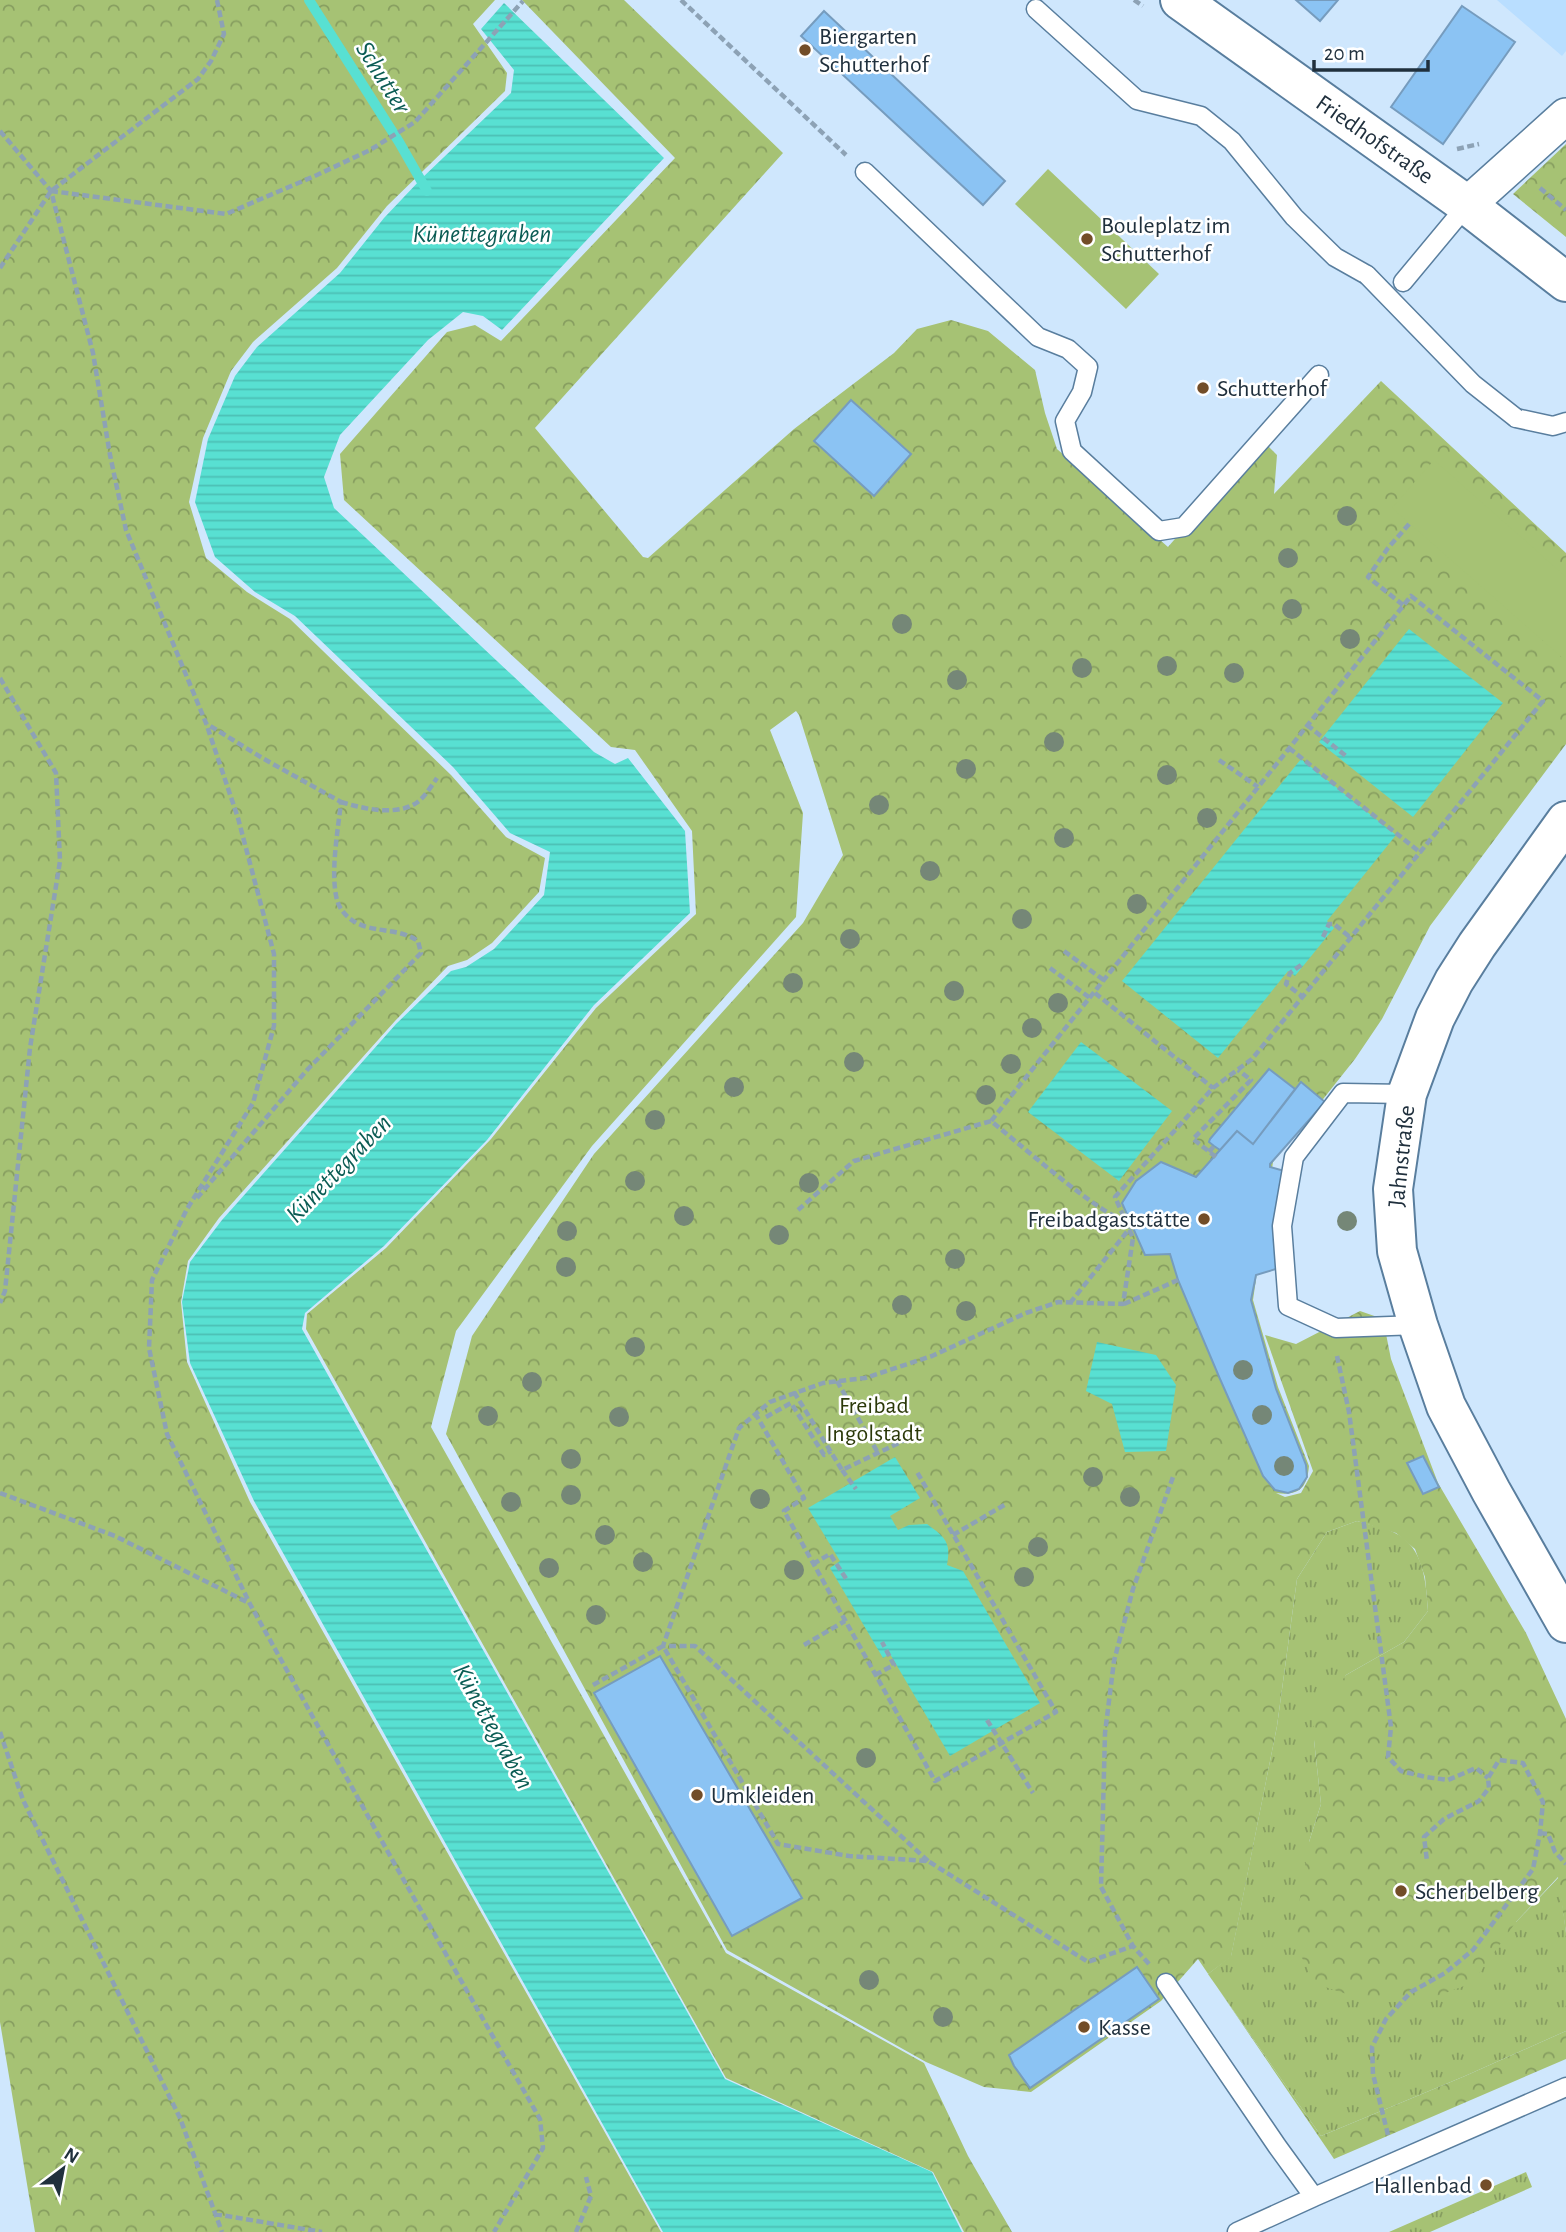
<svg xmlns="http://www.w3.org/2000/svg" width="1566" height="2232" font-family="'Alegreya Sans',sans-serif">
  <defs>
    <pattern id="grass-tufts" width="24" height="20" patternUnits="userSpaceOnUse" patternTransform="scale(1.75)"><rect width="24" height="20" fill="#a6c274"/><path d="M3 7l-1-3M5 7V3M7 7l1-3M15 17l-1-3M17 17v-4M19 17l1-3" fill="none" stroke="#879e60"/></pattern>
    <pattern id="forest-crowns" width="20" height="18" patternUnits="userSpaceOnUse" patternTransform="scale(1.75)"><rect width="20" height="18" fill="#a6c274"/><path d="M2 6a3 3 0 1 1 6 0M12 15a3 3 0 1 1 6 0" fill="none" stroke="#879e60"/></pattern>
    <pattern id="water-rules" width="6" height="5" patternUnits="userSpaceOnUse" patternTransform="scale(1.75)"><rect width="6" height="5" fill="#58e0d2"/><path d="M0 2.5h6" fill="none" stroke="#4cc0b5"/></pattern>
  </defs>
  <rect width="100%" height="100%" fill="#cfe7fd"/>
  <path fill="#b9deff" d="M1497 0H1566V51L1562 56Z"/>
  <path fill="url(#grass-tufts)" d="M1357 1521C1369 1525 1384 1527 1395 1533 1424 1547 1426 1582 1428 1611L1404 1642 1346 1675 1314 1740 1321 1804 1309 1842 1516 1922 1559 1877 1566 1933V2031L1465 2076 1321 2136 1208 1974 1231 1956 1277 1726 1297 1579 1327 1532Z
    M1526 2172 1532 2187 1430 2232H1389Z"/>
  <path fill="url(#forest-crowns)" d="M0 0H495L473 24 507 73 505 91 387 206 337 268 253 342 231 371 203 438 189 502 206 558 247 592 290 619 451 775 506 837 545 858 539 892 492 943 467 960 448 966 395 1021 219 1218 188 1261 181 1302 187 1362 250 1502 661 2232H35L0 2022Z
    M522 0H624L783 153 535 428 643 557 648 558 794 429 894 353 917 329 951 320 988 331 1035 370 1045 413 1057 449 1168 547 1261 439 1277 455 1274 494 1381 381 1566 553V744L1430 926 1382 1019 1355 1059 1273 1162 1253 1300 1278 1387 1309 1466C1307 1489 1298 1496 1276 1493L1285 1497 1301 1493 1313 1471 1265 1335 1296 1344 1360 1311 1383 1319 1391 1359 1438 1483 1526 1633 1566 1719V1933L1558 1877 1516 1922 1472 1983 1421 2002H1371L1316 1984 1293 1941 1309 1842 1321 1804 1314 1740V1720L1346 1675 1404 1642 1428 1611 1425 1577 1415 1549 1396 1533 1357 1521 1327 1532 1297 1579 1277 1726 1231 1957 1208 1974 1321 2136 1465 2076 1566 2031V2059L1334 2159 1198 1959 1161 2001 1031 2092 984 2087 926 2062 727 1950 446 1434 472 1336 594 1154 803 923 843 855 799 715 796 711 770 730 803 813 796 917 592 1146 456 1331 431 1427 726 1953 924 2063 968 2156 1012 2232H964L933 2172 726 2078 306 1329 307 1314 386 1248 491 1139 596 1008 696 914 692 831 635 750 611 747 344 500 340 454 447 332 475 325 501 341 675 158Z
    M1566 144V237L1513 194Z"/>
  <path fill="#a6c274" d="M1048 169 1159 274 1126 309 1015 204Z
    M1434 460 1566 577V661L1392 508Z"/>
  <path fill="url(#water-rules)" d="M504 3 664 158 502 330 483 316 463 312 428 340 340 435 324 477 334 508 594 752 615 764 628 758 685 831 690 913 594 1005 487 1140 384 1246 305 1313 302 1329 725 2079 932 2172 962 2232H663L254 1501 190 1363 182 1302 190 1262 222 1220 396 1024 451 971 466 967 494 949 544 895 550 852 510 833 453 767 295 616 255 592 215 557 195 502 208 439 235 376 257 347 340 273 384 218 421 179 511 93 514 70 481 29Z
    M1409 629 1503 703 1413 817 1319 742Z
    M1301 759 1396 835 1327 921 1334 928 1295 976 1288 971 1218 1058 1122 981Z
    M1081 1042 1172 1111 1119 1181 1028 1112Z
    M1097 1342 1156 1355 1176 1385 1166 1451 1125 1452 1112 1404 1086 1391Z
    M895 1457 920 1498 890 1516 898 1530 909 1525 927 1524C946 1538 951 1542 947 1565L963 1571 1040 1703 950 1756 890 1654 883 1658 830 1568 840 1561 808 1508Z"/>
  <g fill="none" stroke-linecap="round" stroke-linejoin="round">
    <path stroke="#58e0d2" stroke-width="10" d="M309 0 399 142 427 191"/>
  </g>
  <path fill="#8bc3f3" stroke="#769cbe" stroke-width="2" d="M1296 0H1338L1320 21Z
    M1462 6 1515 42 1443 144 1391 107Z
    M824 11 1005 181 983 205 801 36Z
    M851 400 911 454 874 496 814 441Z
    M1269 1069 1295 1089 1253 1144 1237 1131 1220 1150 1214 1146 1209 1142 1210 1139Z
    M1301 1082 1325 1102 1270 1164V1167L1288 1172 1276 1269 1256 1275 1251 1300 1276 1389 1306 1465 1307 1477 1299 1489 1288 1493 1275 1490 1263 1476 1220 1379 1178 1280 1170 1254 1145 1255 1122 1203 1136 1181 1161 1162 1196 1177 1237 1131 1253 1144Z
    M1423 1456 1439 1487 1423 1494 1407 1463Z
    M660 1656 802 1898 732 1936 594 1693Z
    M1137 1967 1159 1999 1030 2088 1014 2066 1009 2055Z"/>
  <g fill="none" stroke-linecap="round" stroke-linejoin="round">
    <defs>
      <path id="lane" d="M1036 9 1137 100 1201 116 1232 141 1294 217 1335 257 1367 275
        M865 172 1038 337 1068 349 1088 367 1082 392 1065 421 1072 451 1159 531 1184 527 1319 375
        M1403 282 1467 205
        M1516 418 1553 426 1566 422
        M1407 1094 1343 1093 1294 1157 1282 1226 1288 1306 1336 1328 1418 1325
        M1166 1983 1277 2146 1314 2197 1566 2087
        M1237 2232 1314 2197"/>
      <path id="street" d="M1467 205 1566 116"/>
      <path id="secondary" d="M1180 0 1467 205 1566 282
        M1566 821 1477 945 1454 981 1435 1018 1407 1094 1393 1189 1397 1251 1418 1325 1446 1406 1491 1491 1566 1623"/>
    </defs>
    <use href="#lane" stroke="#597e9e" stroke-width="21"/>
    <use href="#street" stroke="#597e9e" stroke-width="38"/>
    <use href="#secondary" stroke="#597e9e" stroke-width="42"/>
    <path stroke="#8da2b5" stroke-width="4.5" stroke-dasharray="7 3.5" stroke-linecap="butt" d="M681 0 846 155
      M1134 0 1143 6
      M0 131 51 191 93 353 110 455 126 530 206 723 238 818 274 954V1026L253 1103 187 1209 152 1280 149 1348 167 1434 250 1604 398 1870 540 2119 543 2148 494 2232
      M1457 149 1479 144
      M1540 188 1566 210
      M51 191 226 214 317 175 370 150 415 122 523 1
      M0 268 51 191 198 79 211 61 224 34 217 0
      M1403 605 1368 577 1388 548 1410 523
      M0 678 56 773 60 861 30 1048 5 1291 0 1303
      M1307 725 1346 756
      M1289 748 1421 853
      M1219 760 1258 787
      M341 802C364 809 399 817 419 801 426 795 432 785 437 778
      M1323 937 1329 924H1334L1351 938
      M1064 951 1105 981
      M1301 965 1290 973 1286 984 1303 997
      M1050 968 1090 998
      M1095 993 1213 1088
      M1209 1152 1214 1146
      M1216 1157 1193 1139 1251 1080 1238 1070
      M197 1198 308 1069 421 953 418 941C402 930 385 932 367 927 353 923 341 914 337 900 330 873 338 830 341 802L264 759 207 724
      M798 1210 854 1161 991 1121C1015 1140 1102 1217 1125 1220
      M1070 1303 1130 1228
      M1124 1304 1178 1280
      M1337 1356 1349 1412 1391 1727 1388 1757 1401 1771 1426 1777 1448 1780 1476 1768 1488 1778
      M837 1381 878 1453
      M794 1392 842 1470 905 1440
      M755 1413 804 1498 784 1511 935 1781 1056 1712 917 1472
      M766 1417 791 1403 824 1455 831 1451
      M842 1470 856 1489
      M0 1493 115 1536 249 1603
      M953 1535 1006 1504
      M813 1564 830 1554 847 1580
      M804 1645 845 1621
      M875 1675 894 1665 882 1642
      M593 1685 663 1646 778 1844 849 1856 928 1861 1088 1962 1133 1946
      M987 1720 1033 1793
      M0 1732 23 1800 180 2118 222 2232
      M1540 1833 1548 1834 1555 1852 1566 1864
      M928 1861 695 1646H663L739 1428 770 1402 823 1383 865 1378 932 1356 1026 1313 1058 1302 1123 1304 1133 1238 1115 1197 1213 1088 1252 1059 1543 701 1411 596 991 1121
      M1149 1964 1133 1946 1101 1887 1105 1733 1114 1661 1133 1589 1173 1477
      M1388 2135 1373 2074 1372 2047 1386 2019 1411 1992 1445 1973 1473 1950 1533 1869 1540 1833 1543 1802 1523 1763 1499 1760 1488 1778 1489 1788 1479 1801 1444 1819 1424 1837 1427 1861
      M215 2214 322 2232
      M576 2232 591 2196 586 2177"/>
    <use href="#lane" stroke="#fff" stroke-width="18"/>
    <use href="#street" stroke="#fff" stroke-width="35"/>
    <use href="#secondary" stroke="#fff" stroke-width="38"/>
    <defs>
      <path id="lane-bridge" d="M1367 275 1473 384 1516 418"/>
    </defs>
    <use href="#lane-bridge" stroke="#597e9e" stroke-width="21" stroke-linecap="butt"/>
    <use href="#lane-bridge" stroke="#fff" stroke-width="18"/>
  </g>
  <g fill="#758777">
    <circle cx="1347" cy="516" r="10"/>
    <circle cx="1288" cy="558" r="10"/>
    <circle cx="1292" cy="609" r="10"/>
    <circle cx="902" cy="624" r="10"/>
    <circle cx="1350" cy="639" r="10"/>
    <circle cx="1167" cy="666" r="10"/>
    <circle cx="1082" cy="668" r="10"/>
    <circle cx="1234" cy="673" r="10"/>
    <circle cx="957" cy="680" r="10"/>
    <circle cx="1054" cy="742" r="10"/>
    <circle cx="966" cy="769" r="10"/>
    <circle cx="1167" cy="775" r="10"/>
    <circle cx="879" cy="805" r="10"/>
    <circle cx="1207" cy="818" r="10"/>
    <circle cx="1064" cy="838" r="10"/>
    <circle cx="930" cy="871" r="10"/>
    <circle cx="1137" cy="904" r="10"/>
    <circle cx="1022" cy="919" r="10"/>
    <circle cx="850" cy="939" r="10"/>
    <circle cx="793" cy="983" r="10"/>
    <circle cx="954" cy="991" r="10"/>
    <circle cx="1058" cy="1003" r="10"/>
    <circle cx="1032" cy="1028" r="10"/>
    <circle cx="854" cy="1062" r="10"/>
    <circle cx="1011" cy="1064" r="10"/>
    <circle cx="734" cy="1087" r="10"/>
    <circle cx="986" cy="1095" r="10"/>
    <circle cx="655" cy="1120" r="10"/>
    <circle cx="635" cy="1181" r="10"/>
    <circle cx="809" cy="1183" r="10"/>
    <circle cx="684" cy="1216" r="10"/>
    <circle cx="1347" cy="1221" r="10"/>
    <circle cx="567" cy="1231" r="10"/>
    <circle cx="779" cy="1235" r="10"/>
    <circle cx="955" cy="1259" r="10"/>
    <circle cx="566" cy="1267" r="10"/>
    <circle cx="902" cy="1305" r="10"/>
    <circle cx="966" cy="1311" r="10"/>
    <circle cx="635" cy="1347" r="10"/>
    <circle cx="1243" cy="1370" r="10"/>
    <circle cx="532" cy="1382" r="10"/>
    <circle cx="1262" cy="1415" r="10"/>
    <circle cx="488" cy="1416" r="10"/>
    <circle cx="619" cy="1417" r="10"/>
    <circle cx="571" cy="1459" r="10"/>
    <circle cx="1284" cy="1466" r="10"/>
    <circle cx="1093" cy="1477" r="10"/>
    <circle cx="571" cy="1495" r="10"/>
    <circle cx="1130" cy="1497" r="10"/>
    <circle cx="760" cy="1499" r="10"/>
    <circle cx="511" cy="1502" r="10"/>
    <circle cx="605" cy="1535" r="10"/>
    <circle cx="1038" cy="1547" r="10"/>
    <circle cx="643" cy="1562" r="10"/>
    <circle cx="549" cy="1568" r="10"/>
    <circle cx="794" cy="1570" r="10"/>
    <circle cx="1024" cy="1577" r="10"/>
    <circle cx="596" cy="1615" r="10"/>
    <circle cx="866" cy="1758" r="10"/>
    <circle cx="869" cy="1980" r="10"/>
    <circle cx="943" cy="2017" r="10"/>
  </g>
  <g fill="#724d28" stroke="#fff" stroke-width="2.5">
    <circle cx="805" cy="50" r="7"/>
    <circle cx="1087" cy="239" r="7"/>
    <circle cx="1203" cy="388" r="7"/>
    <circle cx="1204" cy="1219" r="7"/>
    <circle cx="697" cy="1795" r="7"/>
    <circle cx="1401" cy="1891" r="7"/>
    <circle cx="1084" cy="2027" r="7"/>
    <circle cx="1486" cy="2185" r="7"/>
  </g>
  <g text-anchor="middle" stroke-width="5" stroke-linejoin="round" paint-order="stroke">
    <g font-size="24" fill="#20303d" stroke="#fff" text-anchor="start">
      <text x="819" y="44">Biergarten<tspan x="819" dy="28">Schutterhof</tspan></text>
      <text x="1101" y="233">Bouleplatz im<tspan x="1101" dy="28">Schutterhof</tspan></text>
      <text x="1217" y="396">Schutterhof</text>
      <text x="1190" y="1227" text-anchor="end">Freibadgaststätte</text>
      <text x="711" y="1803">Umkleiden</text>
      <text x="1415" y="1899">Scherbelberg</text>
      <text x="1098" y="2035">Kasse</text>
      <text x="1472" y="2193" text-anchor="end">Hallenbad</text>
    </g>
    <g font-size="24" fill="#20303d" stroke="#fff">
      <text transform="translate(1375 139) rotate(35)" y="8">Friedhofstraße</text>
      <text transform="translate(1401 1156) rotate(-84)" y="8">Jahnstraße</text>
    </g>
    <g font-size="24" fill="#2b3909" stroke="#fff">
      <text x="874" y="1413">Freibad<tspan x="874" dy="28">Ingolstadt</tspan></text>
    </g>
    <g font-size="26" font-style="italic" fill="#0b5c54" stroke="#fff">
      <text transform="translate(384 77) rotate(58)" y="9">Schutter</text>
      <text x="482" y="242">Künettegraben</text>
      <text transform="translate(338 1168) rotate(-46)" y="9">Künettegraben</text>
      <text transform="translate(494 1726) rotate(61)" y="9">Künettegraben</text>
    </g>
  </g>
  <g transform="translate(63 2169) rotate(32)" stroke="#ffffff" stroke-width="5" paint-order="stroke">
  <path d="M0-5L12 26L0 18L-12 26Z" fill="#20303d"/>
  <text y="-10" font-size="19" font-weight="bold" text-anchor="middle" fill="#20303d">N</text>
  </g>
  <path d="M1314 60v10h114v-10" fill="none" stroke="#20303d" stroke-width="3.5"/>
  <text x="1324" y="60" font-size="21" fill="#20303d" stroke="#ffffff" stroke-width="5" paint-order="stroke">20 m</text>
</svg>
